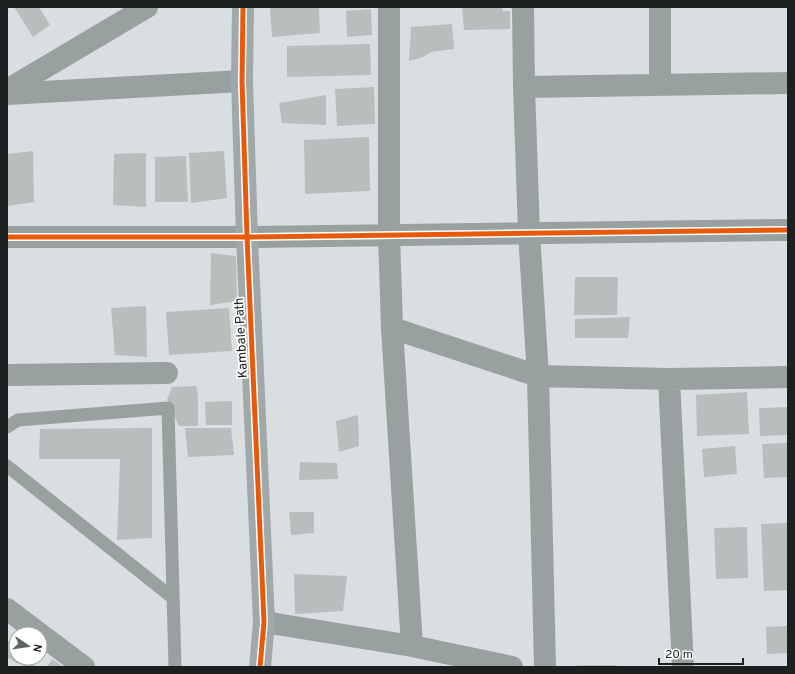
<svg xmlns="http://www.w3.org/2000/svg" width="795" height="674" font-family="Overpass,sans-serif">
  <rect width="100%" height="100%" fill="#d9dfe0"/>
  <path fill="#b8bdbd" d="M14 7H39L50 25 33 37Z
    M270 7H319L320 33 272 37Z
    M462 7H503L502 11H510V29L464 30Z
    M371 9 372 35 347 37 346 11Z
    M452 24 454 49 431 52 423 57 409 61 411 27Z
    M370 44 371 75 287 77V46Z
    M374 87 375 124 337 126 335 89Z
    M326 95V125L282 123 279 103Z
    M369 137 370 191 305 194 304 140Z
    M33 151 34 202 7 206V154Z
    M224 151 227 198 191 203 189 153Z
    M146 153V207L113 205 114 154Z
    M186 156 188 202H155V157Z
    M211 253 236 256 237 301 210 305Z
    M575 277H618L617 315H574Z
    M146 306 147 357 115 355 111 308Z
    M229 308 232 351 169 355 166 312Z
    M630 317 628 338H575V319Z
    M196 386 198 394V426H179L167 400 172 387Z
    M747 392 749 434 697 436 696 395Z
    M232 401V425H206L205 402Z
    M788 407V435L760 436 759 408Z
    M358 415 359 446 339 452 336 421Z
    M152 428V538L117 540 120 459H39L40 429Z
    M185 428H231L234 455 188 457Z
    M788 443V477L764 478 762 444Z
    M735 446 737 474 704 477 702 449Z
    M300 462 337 463 338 479 299 480Z
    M289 512H314V533L291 535Z
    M788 523V590L764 591 761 524Z
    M747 527 748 578 716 579 714 528Z
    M294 574 347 576 343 611 295 614Z
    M788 626V653L767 654 766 627Z
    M15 633 16 634V658H22L18 664 7 657V644Z
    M25 658H38L34 667H25L21 664Z
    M52 659 62 666V667H47Z
    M577 665H617V667H577Z"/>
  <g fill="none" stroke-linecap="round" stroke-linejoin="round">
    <path stroke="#98a0a0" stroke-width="13" d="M7 427 18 420 168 408 175 667
      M7 466 173 598"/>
    <path stroke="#98a0a0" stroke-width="22" d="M389 7V235L392 328 412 646
      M523 7 524 87 529 233 538 376 545 667
      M660 85V7
      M524 87 788 83
      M7 90 147 7
      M7 94 242 81
      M7 237H247L788 230
      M392 328 538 376 669 379 788 377
      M7 375 167 373
      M669 379 683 667
      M7 609 84 667
      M264 622 412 646 512 667"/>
    <path stroke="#a0a9a9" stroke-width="22" d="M243 7 242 81 247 237 264 622 260 667"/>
    <defs>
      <path id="cycleway" d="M243 7 242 81 247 237 264 622 260 667
        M7 237H247L788 230"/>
    </defs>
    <use href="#cycleway" stroke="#fff" stroke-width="8"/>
    <use href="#cycleway" stroke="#e8590c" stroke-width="5"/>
  </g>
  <g text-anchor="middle" stroke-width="3.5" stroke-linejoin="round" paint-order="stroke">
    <g font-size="13" fill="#1c2020" stroke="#fff">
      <text transform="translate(240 338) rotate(-93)" y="5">Kambale Path</text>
    </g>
  </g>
  <rect width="795" height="674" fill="none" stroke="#1c2020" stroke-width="16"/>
  <g transform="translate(28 646) rotate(103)"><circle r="19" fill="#ffffff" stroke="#a4a6a6"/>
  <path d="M0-3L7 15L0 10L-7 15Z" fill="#5e6363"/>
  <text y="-6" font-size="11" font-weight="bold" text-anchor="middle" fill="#1c2020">N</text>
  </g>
  <path d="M659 658v6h84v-6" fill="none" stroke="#1c2020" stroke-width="2"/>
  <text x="665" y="658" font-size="12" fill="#1c2020" stroke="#ffffff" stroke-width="3" paint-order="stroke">20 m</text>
</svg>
